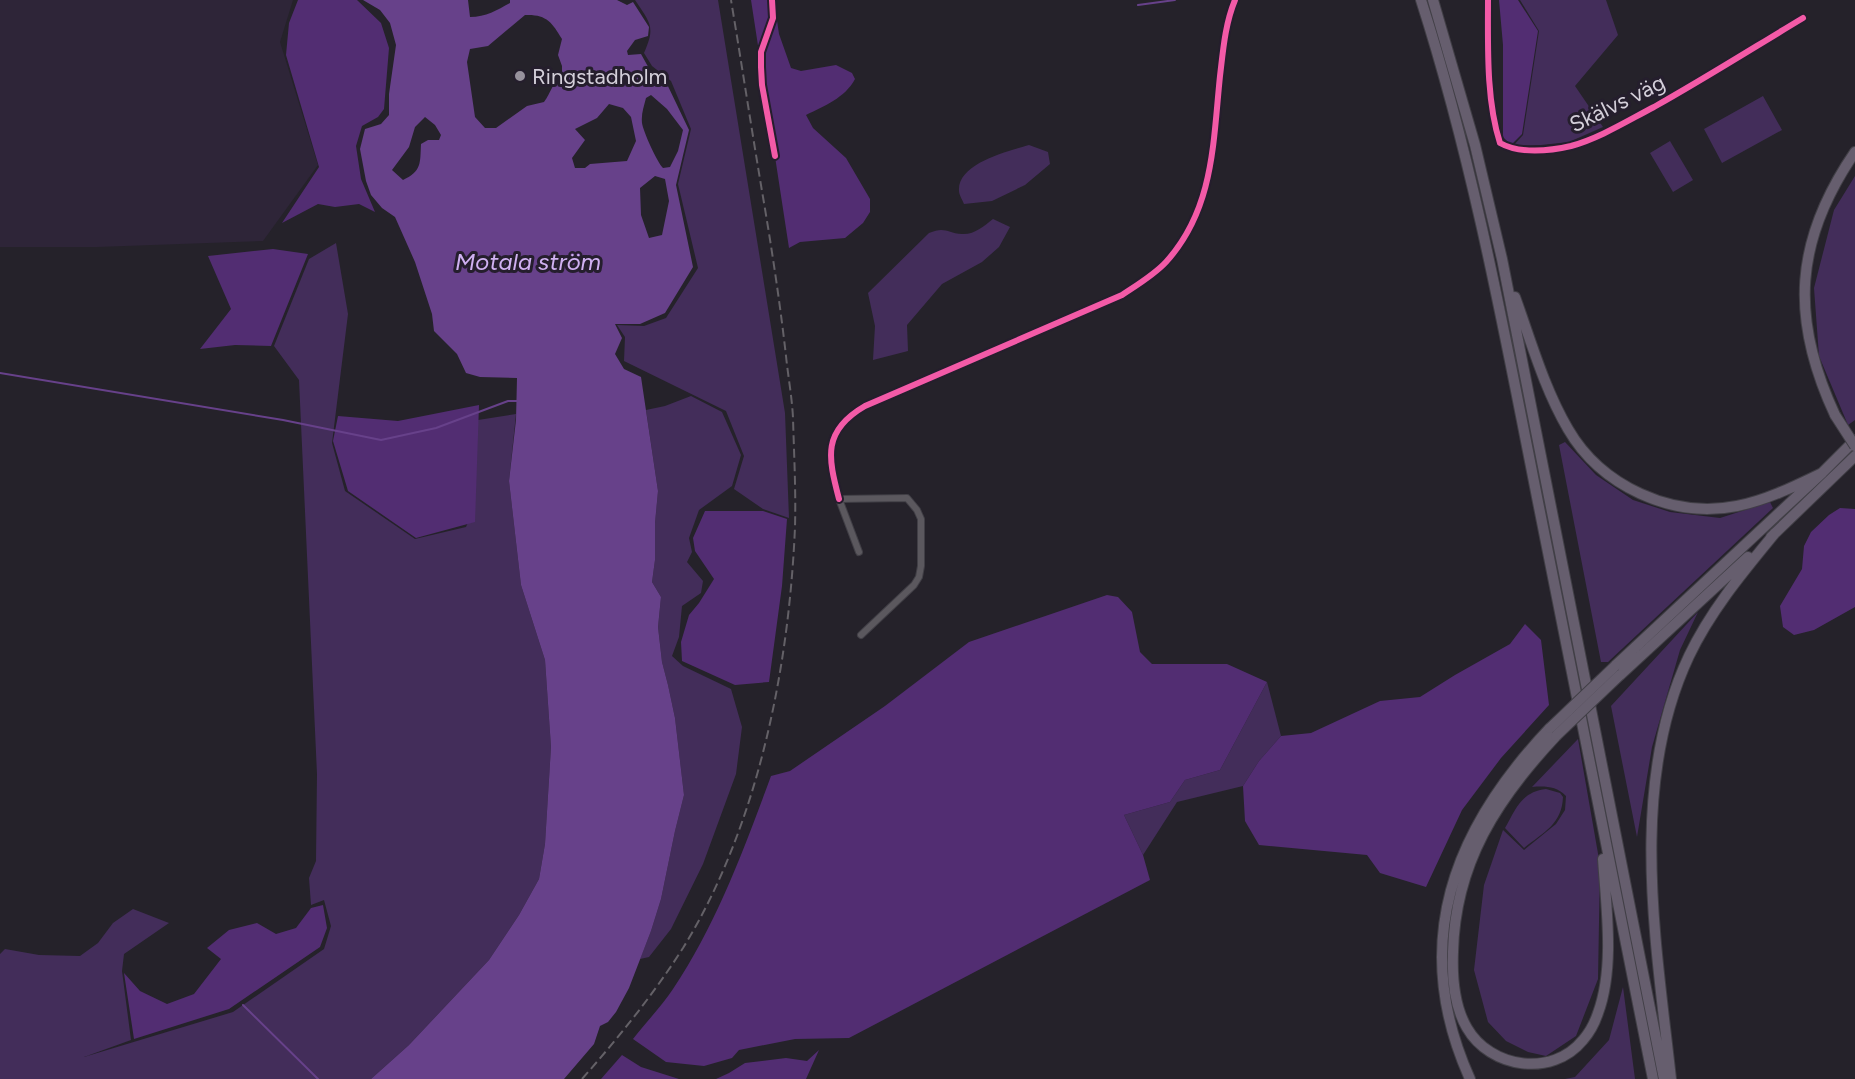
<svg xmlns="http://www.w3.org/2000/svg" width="1855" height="1079" font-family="Figtree,sans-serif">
  <rect width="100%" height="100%" fill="#25222a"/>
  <path fill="#2e2538" d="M0 0H293L280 42 318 165 263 241 97 247H0Z"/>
  <path fill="#432d5a" d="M635 0H718L785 413 789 518 763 509 734 489 744 456 726 411 624 361 625 337 617 325 644 326 666 318 698 268 678 184 691 129 671 81 652 66 644 53C656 26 650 23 635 0Z
    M1520 0H1606L1618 35 1575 86 1603 127 1569 142 1541 145 1513 146 1523 135 1539 31Z
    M1763 96 1782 130 1722 163 1704 129Z
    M1670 141 1693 180 1673 192 1650 153Z
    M1029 145 1048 152 1050 164 1025 185 992 201 964 204C963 201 959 195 959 191 957 163 1009 151 1029 145Z
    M1855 176V420L1848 425 1819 356 1814 288 1834 210Z
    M993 219 1010 227 999 247 982 262 942 284 907 325 908 351 873 360 875 326 868 293 929 233C945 226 947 233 962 234 974 235 984 226 993 219Z
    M336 243 348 314 332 443 345 491 415 539 466 527 469 520 478 420 516 414 509 481 521 585 545 660 551 747 545 844 539 879 519 915 489 960 409 1045 371 1079H0V954L5 949 39 955 80 956 98 943 113 923 133 909 169 923 124 954 122 971 131 1040 84 1057 233 1012 324 949 331 926 324 900 311 905 309 878 316 861 317 774 299 380 274 346 309 259Z
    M691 396 722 412 741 455 732 486 699 510 689 538 692 552 687 562 703 581 701 593 682 606 679 637 672 656 683 666 731 689 742 727 736 774 703 864 671 929 649 957 640 959 651 931 661 899 675 831 684 795 675 718 668 685 662 662 658 627 661 597 652 582 655 560V523L658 491 646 410 665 406Z
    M1565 442 1596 475 1633 500 1670 512 1720 518 1770 502 1773 508 1608 662H1601L1559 445Z
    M1698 612 1680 650 1652 747 1637 837 1611 706Z
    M1267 682 1281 736 1259 761 1243 786 1177 802 1143 855 1124 815 1170 802 1185 780 1220 770Z
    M1578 739 1600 865 1598 979 1576 1036 1546 1056 1528 1052 1506 1041 1488 1022 1474 970 1484 885 1503 830 1524 850 1556 824 1565 810 1566 796C1556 786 1545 786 1532 787Z
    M1546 789 1560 793 1563 797C1562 824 1544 832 1524 848L1505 828C1516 809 1521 792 1546 789Z
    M1623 987 1635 1079H1565L1575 1077 1609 1040Z"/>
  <path fill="#522d72" d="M298 0H357L381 23 389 48 384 109 378 117 362 126 356 146 361 179 375 212 359 204 335 207 318 204 282 223 319 167 286 55 289 23Z
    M751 0H774L779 34 791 68 801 71 836 65 852 73 855 79C845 98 824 106 806 115L813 128 846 158 870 199V212L863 223 845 238 800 242 789 248Z
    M1499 0H1518L1538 31 1522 134 1511 145 1503 137V45Z
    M273 249 308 254 271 346 235 345 200 349 231 309 208 256Z
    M479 405 475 522 416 538 348 491 333 441 338 416 398 421Z
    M1840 508 1855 509V607L1814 630 1794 635 1783 627 1780 606 1802 569 1804 546 1811 532 1829 515Z
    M705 511H763L787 519 782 586 769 682 735 685 682 661 681 642 689 615 699 603 714 579 695 551 693 538Z
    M1107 595 1118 597 1132 612 1140 652 1152 664H1227L1267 682 1220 770 1185 780 1170 802 1124 815 1143 855 1150 880 849 1038 795 1039 739 1050 732 1058 704 1066 666 1062 633 1039C646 1022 662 1006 673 989 717 923 744 849 771 776L790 771 885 706 969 642Z
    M1525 624 1541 640 1549 705 1501 758 1462 810 1426 887 1380 873 1367 855 1259 845 1245 821 1243 786 1259 761 1281 736 1311 733 1380 701 1420 697 1455 675 1510 644Z
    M323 905 327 928 320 947 229 1009 134 1039 124 973 140 991 167 1004 194 994 221 959 207 948 229 930 257 923 276 934 296 928 311 908Z
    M819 1050 806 1079H716L729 1073 745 1063 786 1058 807 1061Z
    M622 1055 641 1067 679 1079H601Z"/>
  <path fill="#67418a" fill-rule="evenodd" d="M363 0H468L470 17C486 17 497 10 510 3V0H617L627 5 633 2 649 27 648 36 635 40 627 51 628 55 641 54 651 72 666 82 689 130 676 185 693 267 665 313 640 324H615L622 338 615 354 624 369 641 377 658 491 655 523V560L652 582 661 597 658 627 662 662 668 685 675 718 684 795 675 831 661 899 651 931 629 988 616 1012 608 1022 600 1026 594 1044 564 1079H371L409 1045 489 960 519 915 539 879 545 844 551 747 545 660 521 585 509 481 516 420 517 378 480 377 466 373 457 354 434 331 432 314 415 262 395 217 382 208 371 195 366 181 360 149 365 129 381 124 389 115V94L396 45 390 23 380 10ZM525 15C546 14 552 22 562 39L558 55 562 66V75C553 81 551 93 544 102L527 106 496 128H485L475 117 467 62 470 49 488 46ZM651 95 667 109 683 130 678 151 670 167 663 168C657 162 643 131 642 123 641 114 644 106 646 98ZM609 104 623 108 631 117 636 141 627 161 590 164 585 168H575L572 158 585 140 575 129 597 118ZM425 117 435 125 441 135 439 140H428L421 144C420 163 422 171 403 180L392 170 409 147 415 127ZM655 176 665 179 669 201 662 235 649 238 641 215 640 188Z"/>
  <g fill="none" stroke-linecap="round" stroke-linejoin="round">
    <path stroke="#67418a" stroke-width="2" d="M1138 5 1175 0
      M0 373 283 420 381 440 436 428 508 401H517
      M243 1005 318 1079"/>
    <defs>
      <path id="street" d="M772 0 773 18 761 52V67L762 85 775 156
        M1488 0C1488 45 1486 100 1500 143 1519 154 1550 151 1571 146 1600 138 1627 121 1654 107 1704 79 1753 48 1803 18
        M839 499C828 457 822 431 865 406L1122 295C1137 285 1154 275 1166 262 1214 209 1213 143 1220 76 1223 51 1225 24 1235 0
        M859 552 839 499 907 498 917 510 921 519V566L919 577 914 585 861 635"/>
      <path id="highway" d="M1421 0C1473 162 1504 330 1537 497 1575 691 1614 885 1653 1079
        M1433 0 1475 145 1502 259 1664 1079
        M1515 297C1531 341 1544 388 1568 429 1601 486 1672 519 1737 506 1767 500 1795 486 1822 473
        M1835 415C1790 318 1794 241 1855 152
        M1771 537 1855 456
        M1615 666 1822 473 1855 440
        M1620 675 1748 557
        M1556 736C1497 799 1455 863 1453 952 1452 977 1454 1006 1467 1028 1490 1068 1552 1078 1583 1040 1590 1032 1595 1022 1598 1013 1615 967 1606 906 1603 859
        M1470 1079C1409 944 1453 830 1550 728
        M1671 1079C1656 942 1628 785 1689 656 1711 610 1743 572 1775 533"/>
    </defs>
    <use href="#street" stroke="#413f46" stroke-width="8"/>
    <use href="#highway" stroke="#413f46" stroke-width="12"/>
    <use href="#street" stroke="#5b585e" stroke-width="6"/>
    <use href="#highway" stroke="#665e6e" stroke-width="10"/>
    <path stroke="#646167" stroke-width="2" stroke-dasharray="9 4.5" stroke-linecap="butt" d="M582 1079C619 1037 653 995 683 948 758 826 789 669 795 527 796 491 794 454 793 418 792 397 788 376 786 356 780 303 772 250 763 197 752 132 742 66 731 0"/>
    <defs>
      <path id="highway-bridge" d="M1835 415 1855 446
        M1550 728 1615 666
        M1556 736 1620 675"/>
    </defs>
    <use href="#highway-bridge" stroke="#413f46" stroke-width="12" stroke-linecap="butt"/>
    <use href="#highway-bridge" stroke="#665e6e" stroke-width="10"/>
    <defs>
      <path id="cycleway" d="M772 0 773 18 761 52V67L762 85 775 156
        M1488 0C1488 45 1486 100 1500 143 1519 154 1550 151 1571 146 1600 138 1627 121 1654 107 1704 79 1753 48 1803 18
        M839 499C828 457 822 431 865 406L1122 295C1137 285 1154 275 1166 262 1214 209 1213 143 1220 76 1223 51 1225 24 1235 0"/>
    </defs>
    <use href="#cycleway" stroke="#251e2d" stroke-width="10"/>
    <use href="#cycleway" stroke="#f35aa7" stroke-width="6"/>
  </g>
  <circle fill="#97929c" stroke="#251e2d" stroke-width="2" cx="520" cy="76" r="6"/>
  <g text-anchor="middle" stroke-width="6" stroke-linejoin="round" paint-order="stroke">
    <g font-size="22" fill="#d4cfda" stroke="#251e2d" text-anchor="start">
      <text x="532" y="84">Ringstadholm</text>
    </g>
    <g font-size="22" fill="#d4cfda" stroke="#251e2d">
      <text transform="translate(1617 103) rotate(-26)" y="8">Skälvs väg</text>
    </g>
    <g font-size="24" font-style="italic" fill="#d0b1f2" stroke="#251e2d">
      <text x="528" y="270">Motala ström</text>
    </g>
  </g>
</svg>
